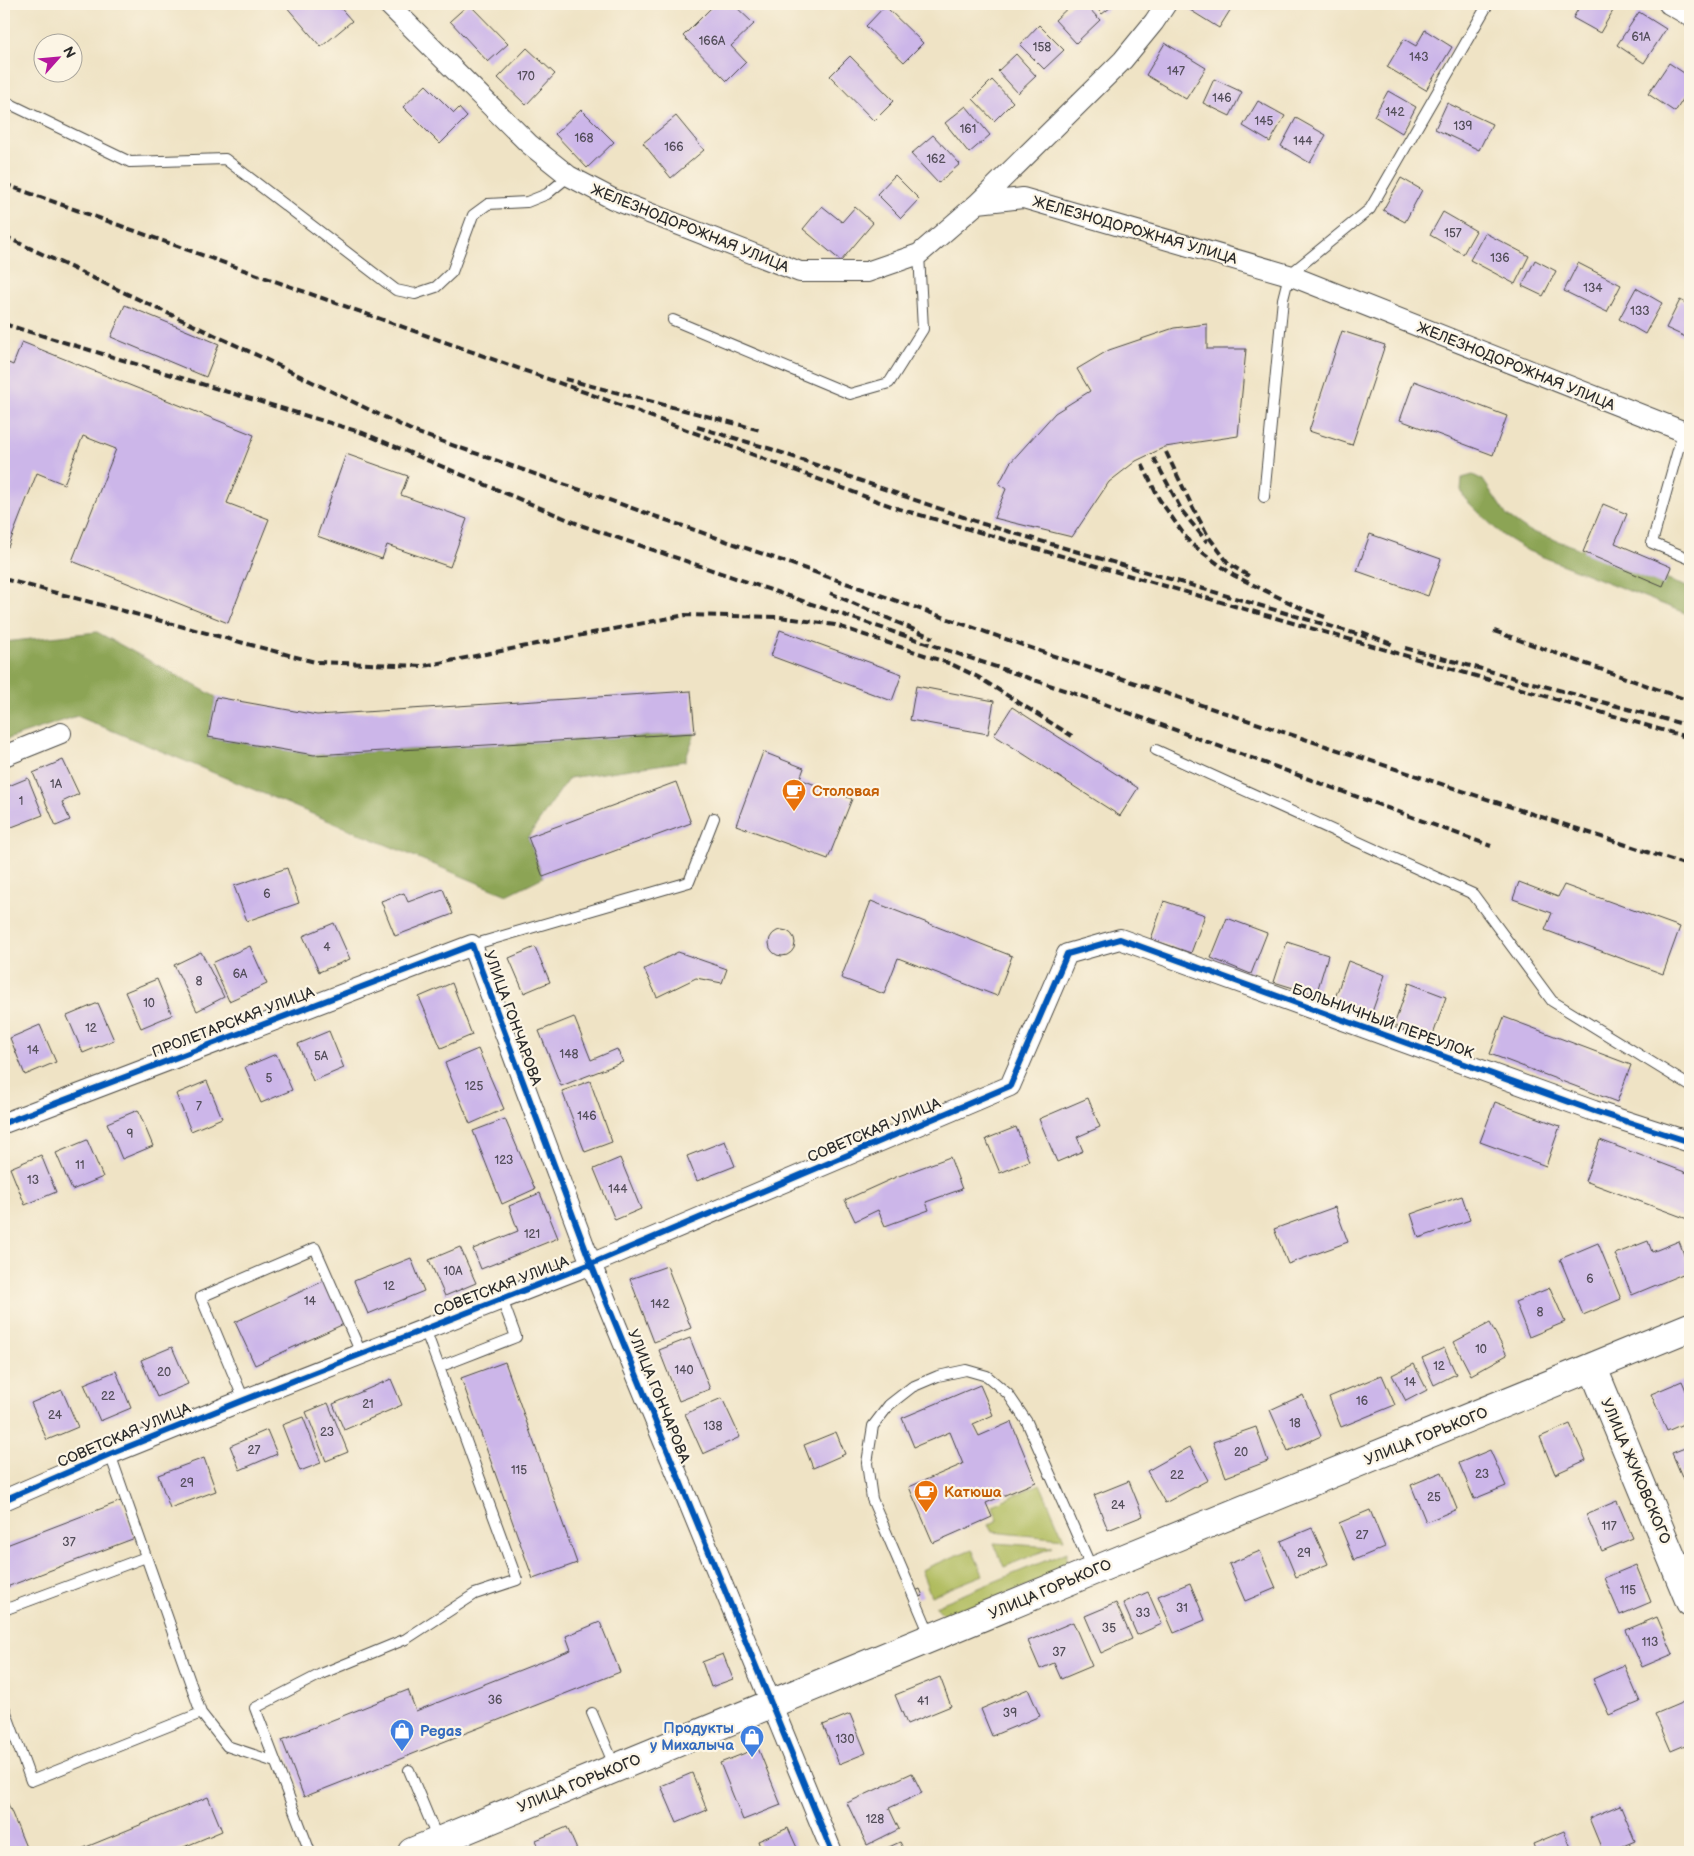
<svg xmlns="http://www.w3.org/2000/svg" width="1694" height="1856" font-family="'Balsamiq Sans',sans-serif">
  <rect width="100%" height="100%" fill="#fcf5e5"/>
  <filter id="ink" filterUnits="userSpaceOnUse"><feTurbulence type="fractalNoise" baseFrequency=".02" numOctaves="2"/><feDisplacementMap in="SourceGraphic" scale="10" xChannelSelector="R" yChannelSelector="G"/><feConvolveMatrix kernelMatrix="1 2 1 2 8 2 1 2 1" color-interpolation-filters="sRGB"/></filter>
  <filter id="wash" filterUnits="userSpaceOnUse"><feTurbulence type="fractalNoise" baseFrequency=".0096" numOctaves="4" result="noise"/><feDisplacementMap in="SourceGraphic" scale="20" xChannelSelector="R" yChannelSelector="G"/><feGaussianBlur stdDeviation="1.12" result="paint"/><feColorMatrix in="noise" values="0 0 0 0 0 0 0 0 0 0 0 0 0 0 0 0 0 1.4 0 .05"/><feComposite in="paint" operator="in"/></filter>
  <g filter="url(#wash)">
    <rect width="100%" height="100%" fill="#efe3c5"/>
    <path fill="#b0bc5e" stroke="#6e7444" d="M1040 1484 1064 1539 992 1532 988 1525 998 1520 992 1505Z
      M994 1543 1053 1547 1004 1567Z
      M972 1549 983 1575 931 1596 921 1570Z
      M1067 1552 1066 1570 947 1618 935 1606Z"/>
    <path fill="#8ca455" stroke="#5c6840" d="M1473 475 1483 480 1507 516 1527 530 1690 588V615L1528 551 1502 535 1465 499 1461 490 1462 478Z
      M97 632 216 697 208 737 314 755 695 733 685 761 569 778 528 837 543 877 507 895 77 716 4 740V642Z"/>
    <g id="blocks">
      <path fill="#ccb6e9" d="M287 4H337L352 21 321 47 285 5Z
        M469 4 508 44 488 62 450 21Z
        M715 4H733L754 24 731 46 746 62 727 81 683 36Z
        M1072 4H1085L1100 20 1076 43 1055 20Z
        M1093 4H1115L1102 14Z
        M1193 4H1234L1219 28 1190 10Z
        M1581 4H1617L1600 33 1573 18Z
        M885 6 923 43 904 62 866 26Z
        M1639 12 1666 29 1644 63 1617 45Z
        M1039 25 1064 50 1044 69 1020 45Z
        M1425 30 1452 47 1426 90 1387 67 1404 39 1416 46Z
        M1165 43 1206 68 1186 99 1146 75Z
        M527 48 555 74 526 105 498 78Z
        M1016 54 1036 76 1018 93 998 71Z
        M850 56 894 101 874 121 830 76Z
        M1669 63 1690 77V88L1675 112 1648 94Z
        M1214 79 1242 92 1230 116 1203 103Z
        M992 80 1013 102 994 121 973 99Z
        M426 85 454 113 459 108 467 117 440 144 403 107Z
        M1388 91 1416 107 1402 133 1374 116Z
        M1258 101 1285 116 1270 142 1243 126Z
        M1447 103 1492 124 1479 150 1435 129Z
        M966 106 990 135 969 153 945 123Z
        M581 109 614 142 587 168 555 134Z
        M676 116 704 150 671 178 643 143Z
        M1296 118 1326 135 1310 163 1281 146Z
        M933 135 960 164 938 183 911 154Z
        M895 175 919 199 901 218 877 194Z
        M1401 178 1422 190 1405 222 1383 210Z
        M822 206 842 222 855 207 873 223 841 261 803 229Z
        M1443 212 1476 231 1463 254 1430 235Z
        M1485 233 1529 256 1515 284 1470 260Z
        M1535 260 1556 271 1543 296 1522 286Z
        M1578 263 1621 285 1607 312 1564 291Z
        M1636 288 1662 303 1645 334 1619 319Z
        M1680 300 1690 305V339L1666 328Z
        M125 305 219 344 206 377 111 337Z
        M1207 324V349H1246L1238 436 1165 447 1136 461 1109 482 1072 537 994 518 1006 489 999 484 1010 463 1055 413 1090 391 1077 369 1109 350 1174 328Z
        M1342 331 1385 345 1352 445 1309 431Z
        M22 342 254 435 227 503 269 519 228 623 72 561 116 449 83 436 64 484 37 473 8 547 4 546V361L13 365Z
        M1414 381 1507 416 1493 455 1400 420Z
        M346 454 408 476 401 495 467 519 450 567 387 545 382 559 317 536Z
        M1603 504 1627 514 1615 543 1671 567 1663 586 1583 552Z
        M1370 534 1441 559 1428 596 1357 571Z
        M780 630 902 674 892 701 771 656Z
        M916 686 994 701 988 734 910 720Z
        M691 691 695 733 314 755 208 737 216 697 317 715Z
        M1012 707 1138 788 1120 816 994 735Z
        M763 752 804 768 800 779 852 799 828 859 736 825Z
        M63 760 79 794 62 802 70 820 56 826 33 773Z
        M28 778 43 815 4 830V788Z
        M676 782 691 823 543 877 528 837Z
        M287 868 299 903 247 921 234 886Z
        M1519 882 1558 897 1564 885 1680 927 1663 974 1545 930 1552 913 1513 899Z
        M443 889 453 914 395 936 381 901 404 893 408 902Z
        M871 901 1012 956 997 996 898 958 884 994 841 978Z
        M1164 901 1205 915 1191 953 1151 939Z
        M1227 918 1267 933 1251 974 1211 958Z
        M334 923 350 959 319 972 303 936Z
        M769 943a13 13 0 1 1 26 0a13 13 0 1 1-26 0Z
        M1287 942 1328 955 1316 995 1274 982Z
        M250 946 267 984 229 1001 212 963Z
        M535 947 550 982 524 993 509 958Z
        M201 952 224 997 197 1011 174 965Z
        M678 952 727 969 722 983 696 978 657 997 644 969Z
        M1348 961 1385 975 1371 1015 1334 1001Z
        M157 979 172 1015 141 1028 125 992Z
        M452 983 472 1035 441 1048 419 997Z
        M1409 983 1446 997 1432 1038 1394 1025Z
        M98 1003 114 1040 83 1053 67 1016Z
        M574 1017 591 1060 617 1049 623 1062 561 1086 539 1031Z
        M1504 1017 1631 1065 1617 1102 1490 1054Z
        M40 1025 56 1062 25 1075 10 1038Z
        M329 1031 344 1068 313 1081 298 1044Z
        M478 1049 504 1109 470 1124 445 1063Z
        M276 1054 292 1090 261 1103 245 1067Z
        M207 1081 222 1118 191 1131 176 1094Z
        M590 1081 612 1142 585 1152 562 1091Z
        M1088 1098 1100 1127 1077 1137 1083 1151 1057 1162 1039 1119Z
        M1495 1102 1560 1126 1546 1166 1480 1142Z
        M138 1110 153 1146 122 1159 107 1123Z
        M505 1119 535 1189 502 1204 473 1131Z
        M1016 1127 1029 1161 1000 1173 986 1139Z
        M87 1140 103 1177 72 1190 56 1153Z
        M1600 1140 1690 1174V1220L1585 1181Z
        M725 1141 735 1166 697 1181 687 1156Z
        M41 1155 56 1192 25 1205 10 1168Z
        M950 1157 962 1189 926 1202 929 1210 885 1226 878 1210 855 1221 845 1200 896 1177Z
        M620 1158 641 1209 615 1220 594 1169Z
        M540 1193 558 1238 481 1269 473 1249 518 1231 509 1206Z
        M1462 1196 1470 1220 1419 1238 1411 1214Z
        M1335 1207 1348 1242 1288 1264 1274 1229Z
        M1648 1241 1652 1252 1679 1241 1690 1271 1632 1295 1615 1254Z
        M1598 1243 1621 1299 1583 1315 1560 1259Z
        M460 1247 476 1283 445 1296 429 1260Z
        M411 1258 424 1291 368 1314 354 1281Z
        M667 1266 691 1328 654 1342 630 1279Z
        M328 1279 348 1322 255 1365 235 1322Z
        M1550 1288 1565 1322 1529 1337 1515 1302Z
        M1490 1323 1507 1355 1471 1375 1454 1342Z
        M690 1338 710 1389 679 1401 659 1350Z
        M172 1347 188 1384 157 1397 141 1360Z
        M1444 1348 1456 1374 1434 1385 1422 1358Z
        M505 1362 577 1563 533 1579 461 1378Z
        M1414 1364 1427 1390 1406 1401 1392 1375Z
        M116 1371 131 1408 100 1421 84 1384Z
        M1382 1375 1395 1405 1341 1427 1329 1397Z
        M391 1379 402 1405 344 1430 333 1404Z
        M1682 1381 1690 1400V1421L1667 1431 1651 1394Z
        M980 1385 993 1415 973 1424 979 1436 1011 1422 1036 1482 986 1503 992 1517 933 1543 909 1487 963 1464 950 1432 914 1447 902 1418Z
        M62 1390 78 1427 47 1440 31 1403Z
        M1303 1395 1321 1436 1288 1451 1270 1410Z
        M722 1398 740 1437 703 1454 685 1414Z
        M328 1403 348 1452 326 1461 306 1412Z
        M303 1417 321 1463 300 1471 282 1425Z
        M1570 1424 1586 1460 1555 1474 1540 1437Z
        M1256 1427 1268 1461 1226 1477 1213 1442Z
        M267 1430 277 1454 240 1470 230 1446Z
        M836 1432 845 1454 813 1468 804 1445Z
        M1690 1446V1484L1686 1486 1672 1453Z
        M1190 1447 1208 1480 1165 1503 1147 1471Z
        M1490 1450 1506 1486 1474 1499 1459 1463Z
        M204 1458 216 1491 170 1508 158 1475Z
        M1442 1472 1457 1509 1426 1522 1411 1485Z
        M1129 1481 1143 1516 1108 1530 1094 1495Z
        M121 1501 135 1538 4 1588V1546Z
        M1617 1501 1633 1538 1602 1551 1586 1514Z
        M1370 1510 1385 1547 1354 1560 1339 1523Z
        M1312 1528 1328 1564 1296 1577 1281 1541Z
        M1260 1551 1276 1588 1245 1601 1229 1564Z
        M1636 1565 1651 1602 1620 1615 1604 1578Z
        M1190 1583 1205 1620 1174 1633 1158 1596Z
        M920 1589 923 1596 918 1598 915 1591Z
        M1148 1592 1162 1624 1137 1635 1123 1603Z
        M1116 1603 1132 1639 1101 1653 1085 1616Z
        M1657 1617 1673 1654 1642 1667 1626 1630Z
        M600 1622 620 1672 304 1797 282 1740 408 1690 416 1711 571 1650 566 1636Z
        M1073 1622 1092 1666 1061 1679 1054 1663 1040 1669 1028 1641Z
        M723 1654 733 1679 711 1687 702 1662Z
        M1624 1665 1640 1702 1609 1715 1593 1679Z
        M940 1677 951 1706 907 1724 895 1695Z
        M1028 1689 1040 1716 992 1736 981 1709Z
        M1686 1701 1690 1710V1743L1671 1751 1655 1714Z
        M850 1714 866 1753 839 1764 823 1725Z
        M758 1748 781 1805 743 1820 720 1763Z
        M692 1773 707 1810 677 1823 661 1786Z
        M912 1773 922 1793 889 1808 899 1829 867 1845 847 1803Z
        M208 1797 222 1831 172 1852H74Z
        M6 1799 28 1852H4V1800Z
        M1620 1805 1635 1841 1609 1852H1603L1589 1818Z
        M567 1827 578 1852H541L536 1840Z
        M788 1828 799 1852H762L758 1841Z
        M1564 1831 1573 1852H1536L1533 1844Z
        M900 1842 905 1852H878Z"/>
    </g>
  </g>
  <g filter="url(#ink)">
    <use href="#blocks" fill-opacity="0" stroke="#484742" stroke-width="1"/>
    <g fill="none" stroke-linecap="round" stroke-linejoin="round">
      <defs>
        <path id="lane" d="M4 101 130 162 225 159 396 290 415 294 436 287 452 272 473 215 488 204 527 202 547 194 569 176
          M673 320 850 394 889 383 923 329 919 254
          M1683 432 1652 543 1690 559
          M1264 497 1283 299 1289 275 1370 209 1488 4
          M1156 750 1473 894 1552 1001 1690 1086
          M472 945 689 882 714 818
          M425 1329 439 1367
          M244 1400 201 1297 315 1248 361 1353
          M110 1454 201 1713 227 1746 275 1762
          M4 1610 146 1557
          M931 1637 872 1499 867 1463 873 1426 889 1405 912 1387 938 1376 966 1370 987 1376 1008 1394 1027 1422 1092 1569
          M4 1707 31 1781 201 1713
          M592 1713 615 1767
          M409 1770 438 1840
          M310 1852 255 1708 321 1674 406 1639 475 1594 517 1580 439 1367 516 1337 502 1299"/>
        <path id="street" d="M388 4 529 144 569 176 613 199 800 272H867L919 254 978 203 1023 198 1289 275 1690 434
          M1669 4 1690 16
          M978 203 1123 60 1154 22 1166 4
          M4 756 61 733
          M4 1123 472 945 591 1264 832 1852
          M4 1500 110 1454 244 1400 591 1264 1010 1086 1067 954 1120 939 1594 1111 1690 1142"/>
        <path id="secondary" d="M1593 1368 1690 1602
          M412 1852 1093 1571 1690 1327"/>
      </defs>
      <use href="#lane" stroke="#484742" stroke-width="12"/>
      <use href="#street" stroke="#484742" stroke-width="22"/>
      <use href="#secondary" stroke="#484742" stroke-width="30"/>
      <use href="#lane" stroke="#fff" stroke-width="10"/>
      <use href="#street" stroke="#fff" stroke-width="20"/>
      <use href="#secondary" stroke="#fff" stroke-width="28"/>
      <path stroke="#2b2b2b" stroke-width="4" stroke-dasharray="8 4" stroke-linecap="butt" d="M4 184 601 398 896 508 1690 738
        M4 236 263 358 415 432 1071 662 1690 866
        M4 324 363 433 583 526 1099 702 1491 846
        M565 379 760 430
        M697 427 771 449 983 524 1367 637
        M1166 452 1191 504 1208 536 1229 564 1249 576
        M1154 458 1182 511 1207 542
        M1142 464 1159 499 1190 543 1233 575 1303 609 1325 617
        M4 579 315 662 424 666 685 615 780 617 835 625 951 664 978 677 1072 736
        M830 593 933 638
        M1494 631 1690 701
        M1362 632 1394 645
        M1405 648 1690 726"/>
      <defs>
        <path id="cycleway" d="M4 1123 472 945 591 1264 832 1852
          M4 1500 110 1454 244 1400 591 1264 1010 1086 1067 954 1120 939 1594 1111 1690 1142"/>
      </defs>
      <use href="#cycleway" stroke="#fcf5e5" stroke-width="9"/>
      <use href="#cycleway" stroke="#0057b8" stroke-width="6"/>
    </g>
  </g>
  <defs>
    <symbol id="cafe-pin" viewBox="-11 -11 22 30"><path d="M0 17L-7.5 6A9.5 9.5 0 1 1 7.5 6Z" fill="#e8710a" stroke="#fcf5e5"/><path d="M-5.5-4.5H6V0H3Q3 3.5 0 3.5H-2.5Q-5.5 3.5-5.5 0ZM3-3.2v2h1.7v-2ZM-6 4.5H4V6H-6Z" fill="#fff"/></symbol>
    <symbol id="shop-pin" viewBox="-11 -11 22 30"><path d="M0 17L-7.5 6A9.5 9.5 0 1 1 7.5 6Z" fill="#3f7fe0" stroke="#fcf5e5"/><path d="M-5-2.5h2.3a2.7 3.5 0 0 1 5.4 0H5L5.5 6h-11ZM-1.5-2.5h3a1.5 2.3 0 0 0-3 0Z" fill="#fff"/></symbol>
  </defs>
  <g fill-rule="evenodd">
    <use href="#cafe-pin" x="780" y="777" width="28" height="38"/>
    <use href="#cafe-pin" x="912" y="1478" width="28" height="38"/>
    <use href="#shop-pin" x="388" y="1717" width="28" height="38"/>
    <use href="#shop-pin" x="738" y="1723" width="28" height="38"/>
  </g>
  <g text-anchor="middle" stroke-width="4.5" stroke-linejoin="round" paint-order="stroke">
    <g font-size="12" fill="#534e5a">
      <text x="1641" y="41">61А</text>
      <text x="712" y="45">166А</text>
      <text x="1042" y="51">158</text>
      <text x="1419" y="61">143</text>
      <text x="1176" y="75">147</text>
      <text x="526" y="80">170</text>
      <text x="1222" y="102">146</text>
      <text x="1395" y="116">142</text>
      <text x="1264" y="125">145</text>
      <text x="1463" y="130">139</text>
      <text x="968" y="133">161</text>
      <text x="584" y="142">168</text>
      <text x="1303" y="145">144</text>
      <text x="674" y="151">166</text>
      <text x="936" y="163">162</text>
      <text x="1453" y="237">157</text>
      <text x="1500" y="262">136</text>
      <text x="1593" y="292">134</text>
      <text x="1640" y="315">133</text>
      <text x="56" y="788">1А</text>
      <text x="21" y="805">1</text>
      <text x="267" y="898">6</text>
      <text x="327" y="951">4</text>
      <text x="240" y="978">6А</text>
      <text x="199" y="985">8</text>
      <text x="149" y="1007">10</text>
      <text x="91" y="1032">12</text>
      <text x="33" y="1054">14</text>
      <text x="569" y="1058">148</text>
      <text x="321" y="1060">5А</text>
      <text x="269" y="1082">5</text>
      <text x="474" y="1090">125</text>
      <text x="199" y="1110">7</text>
      <text x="587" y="1120">146</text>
      <text x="130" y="1138">9</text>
      <text x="504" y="1164">123</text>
      <text x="80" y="1169">11</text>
      <text x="33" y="1184">13</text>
      <text x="618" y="1193">144</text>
      <text x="532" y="1238">121</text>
      <text x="453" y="1275">10А</text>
      <text x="1590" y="1283">6</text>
      <text x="389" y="1290">12</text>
      <text x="310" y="1305">14</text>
      <text x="660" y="1308">142</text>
      <text x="1540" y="1316">8</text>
      <text x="1481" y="1353">10</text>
      <text x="1439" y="1370">12</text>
      <text x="684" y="1374">140</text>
      <text x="164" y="1376">20</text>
      <text x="1410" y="1386">14</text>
      <text x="108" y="1400">22</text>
      <text x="1362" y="1405">16</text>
      <text x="368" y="1408">21</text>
      <text x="55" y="1419">24</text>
      <text x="1295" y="1427">18</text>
      <text x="713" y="1430">138</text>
      <text x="327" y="1436">23</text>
      <text x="254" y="1454">27</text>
      <text x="1241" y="1456">20</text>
      <text x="519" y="1474">115</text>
      <text x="1482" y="1478">23</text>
      <text x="1177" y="1479">22</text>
      <text x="187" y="1487">29</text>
      <text x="1434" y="1501">25</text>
      <text x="1118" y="1509">24</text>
      <text x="1609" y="1530">117</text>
      <text x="1362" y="1539">27</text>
      <text x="69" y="1546">37</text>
      <text x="1304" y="1557">29</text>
      <text x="1628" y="1594">115</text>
      <text x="1182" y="1612">31</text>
      <text x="1143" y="1617">33</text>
      <text x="1109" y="1632">35</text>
      <text x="1650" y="1646">113</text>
      <text x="1059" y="1656">37</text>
      <text x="495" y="1704">36</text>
      <text x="923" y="1705">41</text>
      <text x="1010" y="1717">39</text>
      <text x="845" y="1743">130</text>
      <text x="875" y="1823">128</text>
    </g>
    <g font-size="15" fill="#2b2b2b" stroke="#fcf5e5">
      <text transform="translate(690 228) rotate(22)" y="5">ЖЕЛЕЗНОДОРОЖНАЯ УЛИЦА</text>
      <text transform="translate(1135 230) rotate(16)" y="5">ЖЕЛЕЗНОДОРОЖНАЯ УЛИЦА</text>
      <text transform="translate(1516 366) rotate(22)" y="5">ЖЕЛЕЗНОДОРОЖНАЯ УЛИЦА</text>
      <text transform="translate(513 1018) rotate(70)" y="5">УЛИЦА ГОНЧАРОВА</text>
      <text transform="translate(1383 1021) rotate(20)" y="5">БОЛЬНИЧНЫЙ ПЕРЕУЛОК</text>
      <text transform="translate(233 1022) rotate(-21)" y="5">ПРОЛЕТАРСКАЯ УЛИЦА</text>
      <text transform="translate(874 1130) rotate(-23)" y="5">СОВЕТСКАЯ УЛИЦА</text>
      <text transform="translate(501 1286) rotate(-21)" y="5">СОВЕТСКАЯ УЛИЦА</text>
      <text transform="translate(659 1396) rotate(68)" y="5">УЛИЦА ГОНЧАРОВА</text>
      <text transform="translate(124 1435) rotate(-23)" y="5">СОВЕТСКАЯ УЛИЦА</text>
      <text transform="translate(1426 1436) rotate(-22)" y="5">УЛИЦА ГОРЬКОГО</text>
      <text transform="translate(1636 1471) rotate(67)" y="5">УЛИЦА ЖУКОВСКОГО</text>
      <text transform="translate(1050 1589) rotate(-23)" y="5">УЛИЦА ГОРЬКОГО</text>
      <text transform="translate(579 1783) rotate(-22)" y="5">УЛИЦА ГОРЬКОГО</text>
    </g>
    <g font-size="15" font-weight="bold" fill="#c56008" stroke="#fcf5e5" text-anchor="start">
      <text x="812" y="796">Столовая</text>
      <text x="944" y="1497">Катюша</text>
    </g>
    <g font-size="15" font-weight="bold" fill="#366cbe" stroke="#fcf5e5" text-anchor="end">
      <text x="734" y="1733">Продукты<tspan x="734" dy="17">у Михалыча</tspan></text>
      <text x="420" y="1736" text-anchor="start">Pegas</text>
    </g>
  </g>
  <rect width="1694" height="1856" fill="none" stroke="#fcf5e5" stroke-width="20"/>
  <g transform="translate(58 58) rotate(63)"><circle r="24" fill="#fcf5e5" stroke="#a8a49b"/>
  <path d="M0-4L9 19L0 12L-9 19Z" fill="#b5179e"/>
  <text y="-8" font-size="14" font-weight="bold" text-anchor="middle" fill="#2b2b2b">N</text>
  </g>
</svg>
